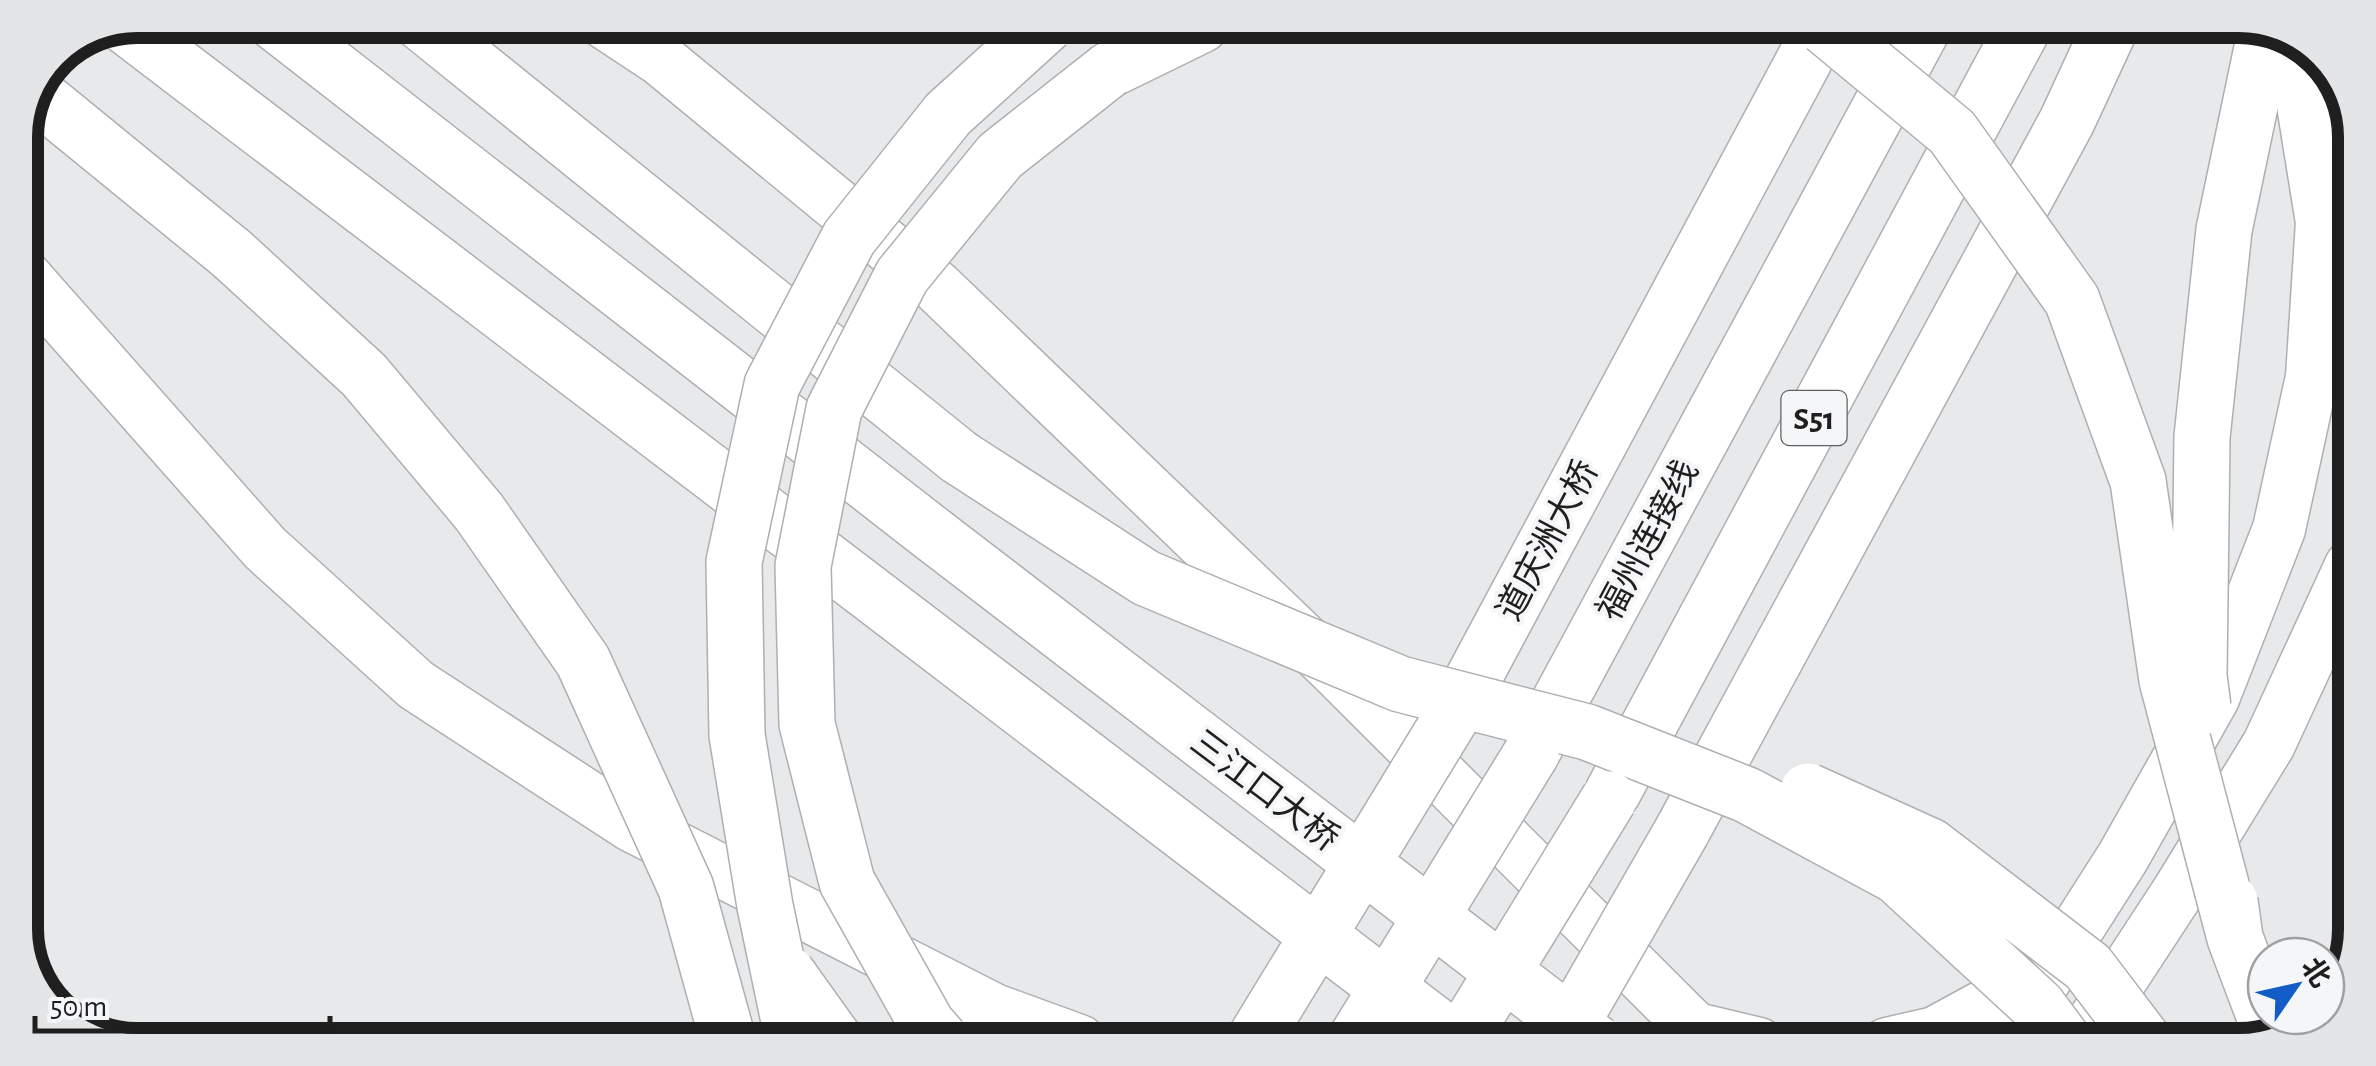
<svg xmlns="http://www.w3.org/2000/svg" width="2376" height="1066" font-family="'Alegreya Sans','Noto Sans SC',sans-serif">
  <rect width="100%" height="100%" fill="#e7e9ea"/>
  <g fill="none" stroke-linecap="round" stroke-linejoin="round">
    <defs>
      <path id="secondary" d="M604 22 660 59 937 287 1333 668 1710 1044
        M20 271 265 548 416 685 631 825 994 1010 1079 1041
        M1687 1042 1692 1028 1759 1044
        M1887 1044 1935 1033 2003 996 2038 962
        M2003 1045 2123 857 2213 698 2279 529 2312 377 2322 222 2295 55 2285 30
        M2078 1045 2178 892 2269 744 2351 566"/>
      <path id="trunk" d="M273 21 935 536
        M419 21 959 457
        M124 25 880 601
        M1109 70 1201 25
        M36 94 232 254
        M2224 230 2266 29
        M1460 703 1822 27
        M1682 831 2067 121 2110 28"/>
      <path id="motorway" d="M1531 754 1923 28
        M1613 792 2023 28"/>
    </defs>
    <use href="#secondary" stroke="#aeafb1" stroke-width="55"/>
    <use href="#trunk" stroke="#aeafb1" stroke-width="58"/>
    <use href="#motorway" stroke="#aeafb1" stroke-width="58"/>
    <use href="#secondary" stroke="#fff" stroke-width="52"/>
    <use href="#trunk" stroke="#fff" stroke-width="55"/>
    <use href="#motorway" stroke="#fff" stroke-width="55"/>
    <defs>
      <path id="trunk-bridge" d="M1825 27 1952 132 2072 300 2138 481 2167 680 2235 938
        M232 254 364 375 479 512 583 661 686 888 728 1040
        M959 457 1146 578 1400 684 1587 732 1747 795 1897 876 2038 1006 2067 1045
        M935 536 1596 1043
        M880 601 1459 1043
        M2203 707 2199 676 2202 437 2224 230
        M1808 791 1930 846 2088 967 2148 1046
        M2230 901 2235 938 2272 1036
        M787 973 835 1040
        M793 1040 765 906 737 735 734 562 772 385 849 238 948 114 1047 24
        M941 1040 927 1024 847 882 807 724 803 566 834 409 902 276 1000 156 1109 70
        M1253 1042 1460 703
        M1560 1043 1682 831"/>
      <path id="motorway-bridge" d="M1354 1042 1531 754
        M1459 1043 1609 799"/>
    </defs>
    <use href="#trunk-bridge" stroke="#aeafb1" stroke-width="58" stroke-linecap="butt"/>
    <use href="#motorway-bridge" stroke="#aeafb1" stroke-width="58" stroke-linecap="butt"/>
    <use href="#trunk-bridge" stroke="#fff" stroke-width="55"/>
    <use href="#motorway-bridge" stroke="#fff" stroke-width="55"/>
  </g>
  <g text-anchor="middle" stroke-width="8" stroke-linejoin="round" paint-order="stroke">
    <rect fill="#f5f6f8" stroke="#5f6061" stroke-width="2.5" x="1781.5" y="391" width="65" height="54" rx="8"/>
    <g font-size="32" font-weight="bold" fill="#1f1f20">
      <text x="1814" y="429">S51</text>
    </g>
    <g font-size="35" fill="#1f1f20" stroke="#f5f6f8">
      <text transform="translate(1547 540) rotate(-62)" y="12">道庆洲大桥</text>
      <text transform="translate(1647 540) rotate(-62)" y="12">福州连接线</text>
      <text transform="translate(1265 790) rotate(37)" y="12">三江口大桥</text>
    </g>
  </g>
  <path d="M0 0H2376V1066H0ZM137 38H2239A99 99 0 0 1 2338 137V929A99 99 0 0 1 2239 1028H137A99 99 0 0 1 38 929V137A99 99 0 0 1 137 38Z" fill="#e4e5e7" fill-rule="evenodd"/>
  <path fill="none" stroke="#1f1f20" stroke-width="12" d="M137 38H2239A99 99 0 0 1 2338 137V929A99 99 0 0 1 2239 1028H137A99 99 0 0 1 38 929V137A99 99 0 0 1 137 38Z"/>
  <g transform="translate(2296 986) rotate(56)"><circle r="48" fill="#f5f6f8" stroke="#9fa0a2" stroke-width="2.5"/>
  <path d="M0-8L18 38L0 25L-18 38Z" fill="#135cc6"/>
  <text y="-15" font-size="28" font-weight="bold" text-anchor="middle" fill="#1f1f20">北</text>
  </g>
  <path d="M35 1016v15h295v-15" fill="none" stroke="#1f1f20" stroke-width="5"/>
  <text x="50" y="1016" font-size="30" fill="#1f1f20" stroke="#f5f6f8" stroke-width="8" paint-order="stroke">50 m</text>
</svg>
